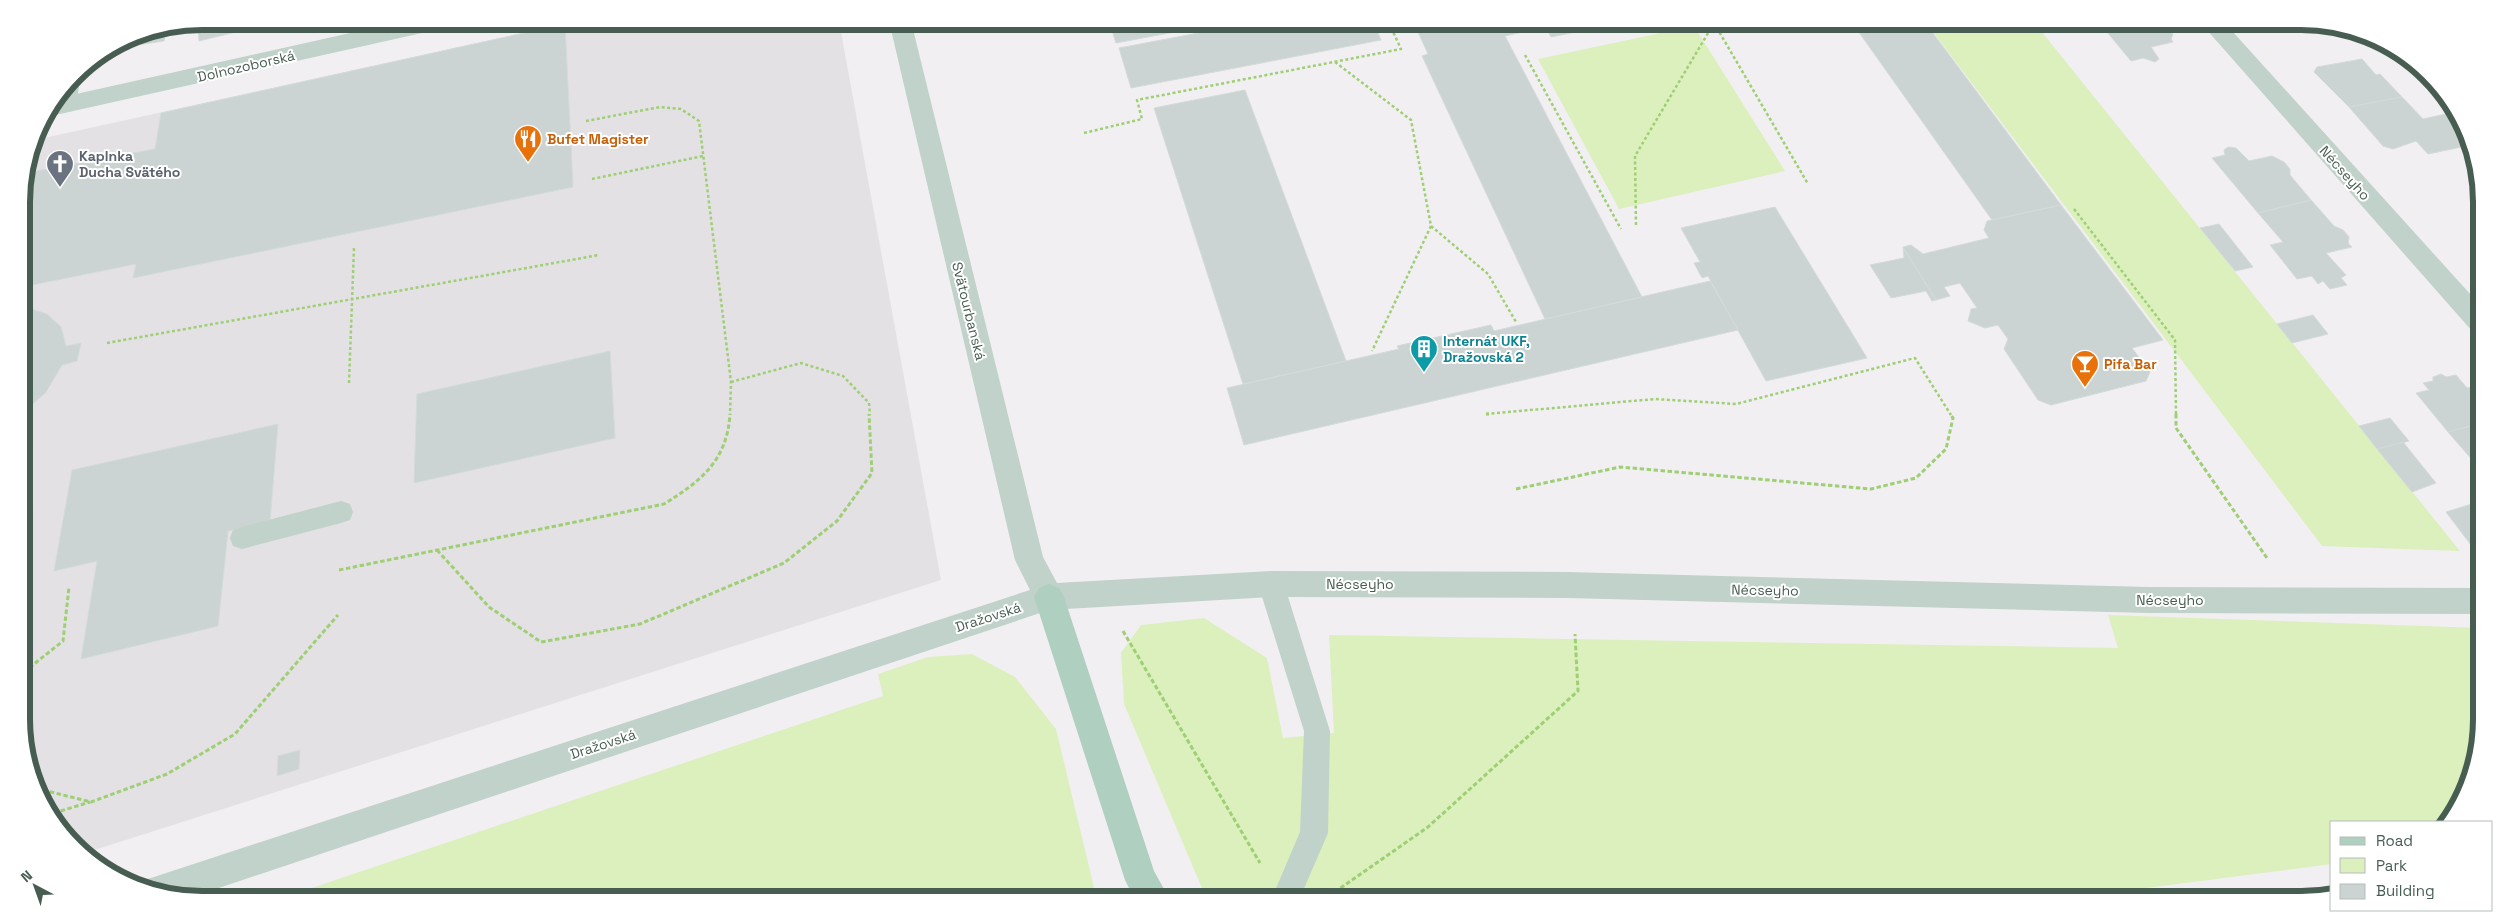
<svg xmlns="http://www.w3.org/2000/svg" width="2503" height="921" font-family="'Space Grotesk',sans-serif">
  <rect width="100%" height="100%" fill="#f2eff2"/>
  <path fill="#e3e1e4" d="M577 21H839L941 580 88 852 66 838 25 754 22 190 35 140Z"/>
  <path fill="#dbf0bd" d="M1925 21H2033L2460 551 2322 546Z
    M1694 26 1785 171 1619 209 1538 59Z
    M2108 615 2481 628 2482 719 2472 777 2451 820 2449 822H2332V864L2061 899 1207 900 1124 704 1121 653 1141 625 1204 618 1267 658 1283 738 1334 733 1329 635 2118 648Z
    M972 654 1015 677 1056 729 1097 900H276L883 696 878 674 928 657Z"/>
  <path fill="#cbd4d2" stroke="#d3dbd9" d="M281 21 199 41 198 22Z
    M1109 21H1177L1180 31 1116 43Z
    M1262 21H1373L1381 40 1131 88 1119 48Z
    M1413 21H1631L1551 37 1546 27 1505 36 1642 297 1545 319 1422 56 1428 54Z
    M1851 21H1924L2061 205 1992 220Z
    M2098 21H2156L2173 34 2171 39 2173 42 2151 47 2159 59 2155 62 2143 58 2131 61Z
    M565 24 573 187 133 278 136 264 22 287V190L26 173 155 149 161 113Z
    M166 28 164 41 137 45 140 34Z
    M2362 59 2376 75 2380 74 2402 97 2349 107 2314 72 2317 67Z
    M1245 90 1346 361 1243 384 1154 108Z
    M2402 97 2423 119 2455 112 2468 133 2471 145 2428 154 2416 141 2393 149 2383 146 2349 107Z
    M2228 147 2236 148 2249 161 2272 156 2284 162 2290 169V175L2311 200 2258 213 2212 158 2225 155 2224 150Z
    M2311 200 2334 226 2343 230 2349 237 2348 243 2352 247 2326 253 2346 275 2341 278 2347 285 2330 289 2323 281 2318 284 2312 276 2297 279 2270 245 2283 242 2258 213Z
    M2061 205 2163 340 2132 348 2150 372 2146 381 2051 405 2038 400 2004 349 2008 339 1998 325 1985 328 1968 321 1971 309 1977 308 1960 283 1944 287 1950 296 1936 300 1903 247 1911 245 1923 254 1989 238 1984 230 1987 221Z
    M1775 207 1867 358 1766 381 1708 276 1702 278 1694 263 1700 262 1681 228Z
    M2219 224 2253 267 2235 271 2200 228Z
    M2480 238V256L2475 250 2476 244 2473 240Z
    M1903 247 1936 300 1932 301 1926 291 1891 298 1870 265 1904 258Z
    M1710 281 1738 330 1244 445 1227 388 1399 349 1397 346 1491 325 1494 331Z
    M33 284 28 308 47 314 61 327 66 346 81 343 77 361 62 365 46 392 23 413 22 287Z
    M2313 315 2328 334 2292 343 2277 324Z
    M610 351 615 438 414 483 417 394Z
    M2441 374 2446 377 2456 375 2467 388 2473 387 2481 395V423L2448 432 2416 393 2429 390 2423 383 2433 381V377Z
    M2390 418 2409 441 2377 449 2359 426Z
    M2481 423V470L2448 432Z
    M278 424 270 522 228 531 218 626 81 659 97 561 54 571 72 470Z
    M2403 442 2436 483 2412 492 2377 449Z
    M2481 501V549H2474L2446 512Z
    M300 750 299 769 277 776 278 756Z"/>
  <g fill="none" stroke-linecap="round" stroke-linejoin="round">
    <path stroke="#9ecf74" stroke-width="2.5" stroke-dasharray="3 2.5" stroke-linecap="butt" d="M1714 23 1808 184
      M1525 55 1621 229
      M1335 62 1411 120 1431 226 1372 351
      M586 121 660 107 681 109 699 121 731 382 730 415
      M1084 133 1142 119 1137 100 1401 49 1388 21
      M592 179 703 156
      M2074 209 2175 340 2176 415
      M1636 225 1635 156 1714 23
      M1431 226 1488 274 1516 322
      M107 343 599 255
      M731 382 801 363 843 376 869 403 870 415
      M349 383 354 248
      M1486 414 1655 399 1736 404 1915 358 1951 415"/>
    <path stroke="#9ecf74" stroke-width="3" stroke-dasharray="4.5 2.5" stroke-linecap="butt" d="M1486 414H1489
      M2176 414V428L2267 558
      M1516 489 1620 467 1871 489 1916 478 1946 449 1953 418 1950 414
      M437 550 489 607 541 642 640 624 784 563 837 521 872 473 869 414
      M339 570 664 504C701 481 727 461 730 414
      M1123 631 1260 863
      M24 672 63 641 69 587
      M43 790 91 802 167 774 235 734 338 615
      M54 813 90 802
      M1329 896 1428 827 1578 691 1575 634"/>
    <path fill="#c0d2c9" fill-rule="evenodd" d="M341 501 350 504 353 512 350 520 341 523 242 549 233 546 230 538 233 530 242 527Z
      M1271 573 1280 576 1284 584 1330 731 1328 833 1299 900H1271L1300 832 1304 731 1258 584 1262 576Z"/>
    <path fill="#c0d2c9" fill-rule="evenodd" d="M889 21H911L1043 557 1057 583 1271 571 1567 572 2149 587 2481 588V614L2149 613 1567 598 1271 597 1049 610 189 898 142 889 145 880 157 876 1030 590 1015 560Z
      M2199 21H2223L2481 306V334L2472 331Z
      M72 80 79 87 76 105 72 111 64 113 56 111 53 105Z"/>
    <path fill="#c0d2c9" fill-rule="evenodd" d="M404 21H451L448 26 440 29 51 116 45 115 58 98Z"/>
    <path fill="#afcfc0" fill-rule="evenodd" d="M1049 584 1059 588 1064 597 1154 871 1170 900H1135L1125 880 1034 597 1039 588Z"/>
  </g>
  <defs>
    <symbol id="restaurant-pin" viewBox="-11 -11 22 30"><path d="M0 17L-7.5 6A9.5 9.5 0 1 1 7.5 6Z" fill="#e8710a" stroke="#fff"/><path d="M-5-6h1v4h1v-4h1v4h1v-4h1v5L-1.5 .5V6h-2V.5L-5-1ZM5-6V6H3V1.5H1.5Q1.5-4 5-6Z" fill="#fff"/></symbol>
    <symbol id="church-pin" viewBox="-11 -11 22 30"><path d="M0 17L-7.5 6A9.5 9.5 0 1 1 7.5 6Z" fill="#6b7280" stroke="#fff"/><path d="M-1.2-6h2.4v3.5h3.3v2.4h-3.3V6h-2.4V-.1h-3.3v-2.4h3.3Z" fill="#fff"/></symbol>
    <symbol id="building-pin" viewBox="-11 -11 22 30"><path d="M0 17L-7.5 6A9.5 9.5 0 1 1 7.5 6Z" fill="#0f9aa8" stroke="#fff"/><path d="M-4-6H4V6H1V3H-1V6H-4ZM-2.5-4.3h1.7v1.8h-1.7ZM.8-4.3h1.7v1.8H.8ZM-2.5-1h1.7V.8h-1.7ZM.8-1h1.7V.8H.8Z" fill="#fff"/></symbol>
    <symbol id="bar-pin" viewBox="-11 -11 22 30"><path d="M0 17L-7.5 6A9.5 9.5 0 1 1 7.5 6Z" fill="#e8710a" stroke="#fff"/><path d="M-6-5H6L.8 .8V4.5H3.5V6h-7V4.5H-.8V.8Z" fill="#fff"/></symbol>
  </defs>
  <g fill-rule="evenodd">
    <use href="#restaurant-pin" x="512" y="123" width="32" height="43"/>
    <use href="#church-pin" x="44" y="148" width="32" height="43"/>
    <use href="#building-pin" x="1408" y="333" width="32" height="43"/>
    <use href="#bar-pin" x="2069" y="348" width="32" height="43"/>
  </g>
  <g text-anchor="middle" stroke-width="4" stroke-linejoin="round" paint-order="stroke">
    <g font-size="14" fill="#475d52" stroke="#fff">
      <text transform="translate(246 66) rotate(-13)" y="5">Dolnozoborská</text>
      <text transform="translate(2345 173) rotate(48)" y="5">Nécseyho</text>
      <text transform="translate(969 311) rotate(76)" y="5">Svätourbanská</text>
      <text x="1360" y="589">Nécseyho</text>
      <text transform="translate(1765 590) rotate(1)" y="5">Nécseyho</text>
      <text x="2170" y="605">Nécseyho</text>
      <text transform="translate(988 617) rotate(-18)" y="5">Dražovská</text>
      <text transform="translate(603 744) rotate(-18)" y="5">Dražovská</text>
    </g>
    <g font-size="14" font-weight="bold" fill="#c56008" stroke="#fff" text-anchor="start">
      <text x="547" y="144">Bufet Magister</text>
      <text x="2104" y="369">Pifa Bar</text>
    </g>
    <g font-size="14" font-weight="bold" fill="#5b616d" stroke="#fff" text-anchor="start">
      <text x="79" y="161">Kaplnka<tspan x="79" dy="16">Ducha Svätého</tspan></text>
    </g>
    <g font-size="14" font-weight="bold" fill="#0d838f" stroke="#fff" text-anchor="start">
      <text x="1443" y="346">Internát UKF,<tspan x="1443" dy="16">Dražovská 2</tspan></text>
    </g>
  </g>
  <path d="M0 0H2503V921H0ZM202 30H2301A172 172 0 0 1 2473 202V719A172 172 0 0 1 2301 891H202A172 172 0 0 1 30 719V202A172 172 0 0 1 202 30Z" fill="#fff" fill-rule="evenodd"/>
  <path fill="none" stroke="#475d52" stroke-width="6" d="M202 30H2301A172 172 0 0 1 2473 202V719A172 172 0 0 1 2301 891H202A172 172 0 0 1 30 719V202A172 172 0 0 1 202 30Z"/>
  <rect x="2330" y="821" width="162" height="90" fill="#ffffff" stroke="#b5beba"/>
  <rect x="2340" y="837" width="25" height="8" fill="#afcfc0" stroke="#b5beba"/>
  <text x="2376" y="846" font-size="15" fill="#475d52">Road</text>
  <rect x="2340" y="858" width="25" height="15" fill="#dbf0bd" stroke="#b5beba"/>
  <text x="2376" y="871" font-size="15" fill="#475d52">Park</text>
  <rect x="2340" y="884" width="25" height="15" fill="#cbd4d2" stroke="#b5beba"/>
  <text x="2376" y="896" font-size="15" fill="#475d52">Building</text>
  <g transform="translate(35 886) rotate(319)" stroke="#ffffff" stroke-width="4" paint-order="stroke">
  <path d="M0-4L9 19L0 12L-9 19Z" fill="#475d52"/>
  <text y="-8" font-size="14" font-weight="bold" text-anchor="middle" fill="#475d52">N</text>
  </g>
</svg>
